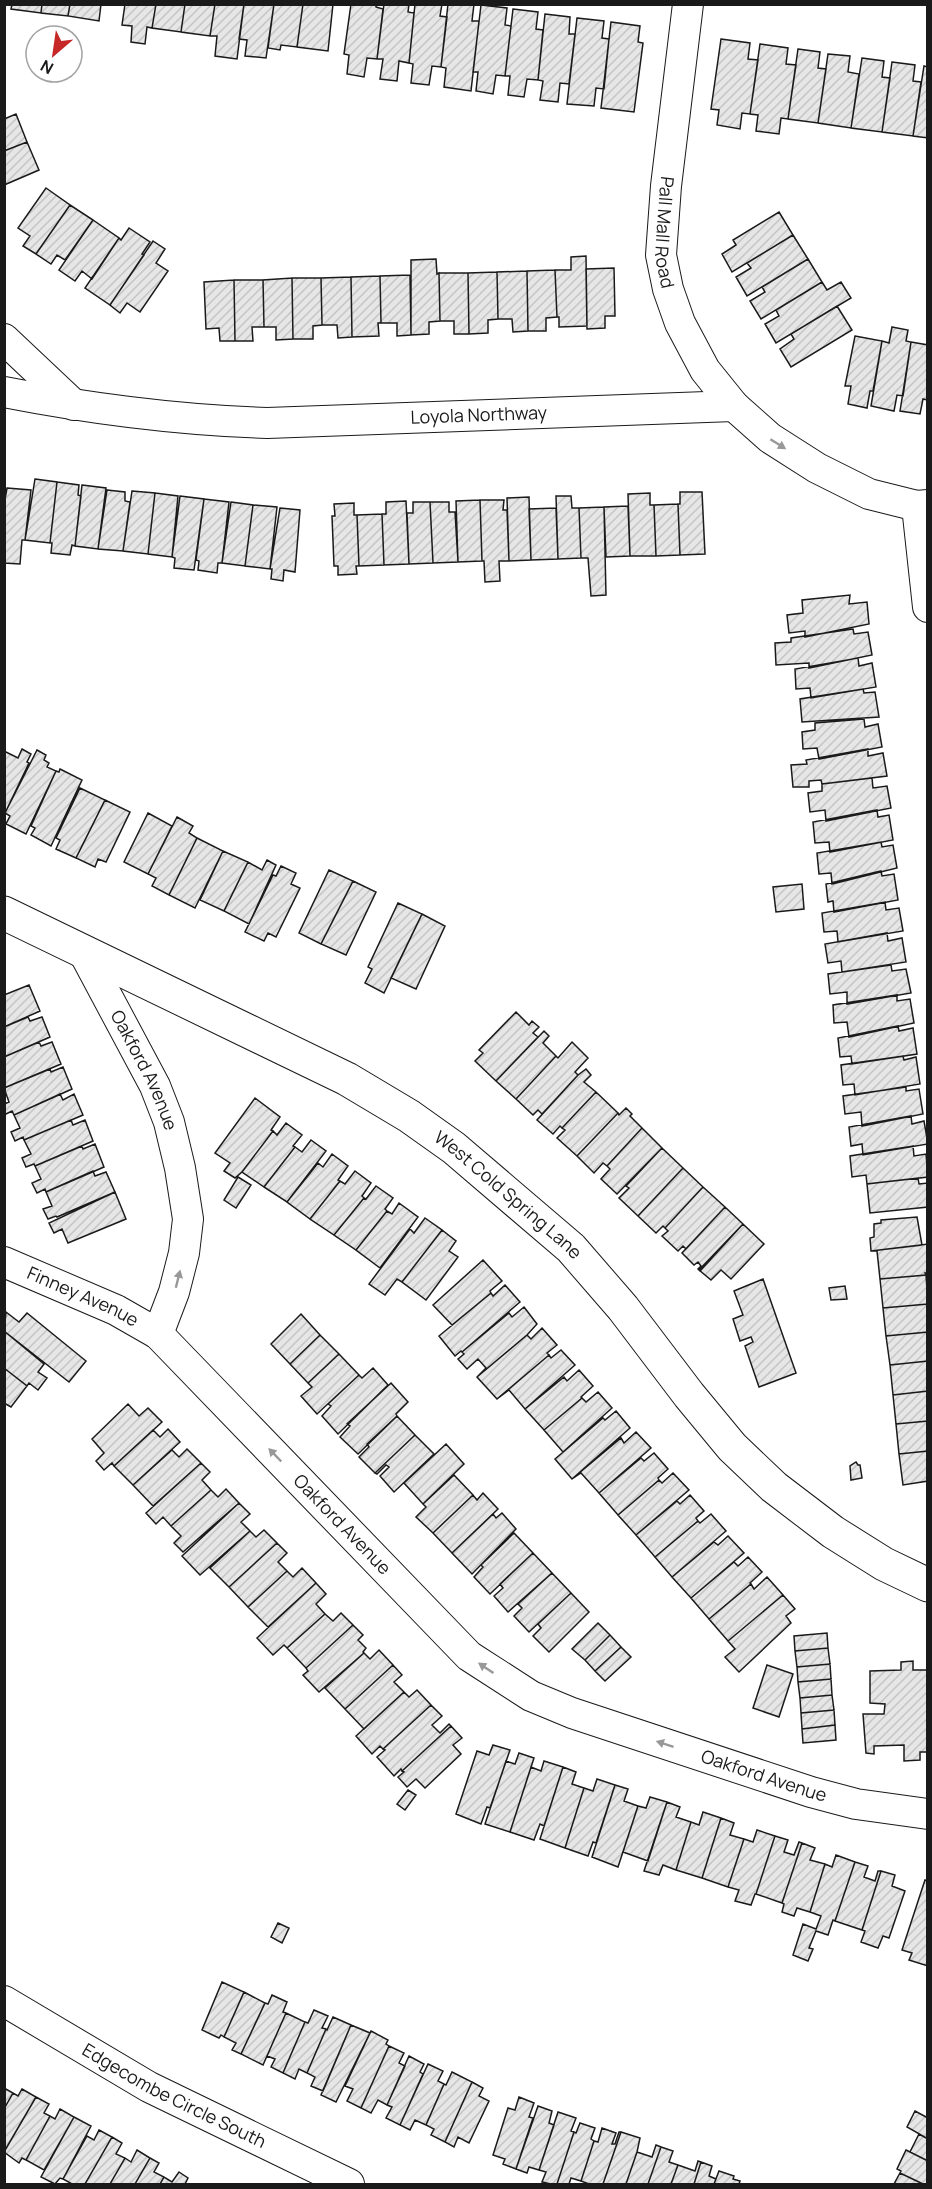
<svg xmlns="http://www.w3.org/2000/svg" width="932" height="2189" font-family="Manrope,sans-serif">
  <defs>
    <pattern id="building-hatch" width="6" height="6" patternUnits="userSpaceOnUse" patternTransform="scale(1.5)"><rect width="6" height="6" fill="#e6e6e6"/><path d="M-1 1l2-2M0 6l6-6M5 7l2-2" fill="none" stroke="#c5c5c5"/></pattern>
  </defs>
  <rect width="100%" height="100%" fill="#fff"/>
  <path fill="url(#building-hatch)" stroke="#1a1a1a" stroke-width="1.5" d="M12 4H42L41 13 11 9Z
    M42 4H70L68 16 41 13Z
    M70 4H101L99 21 68 16Z
    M125 4H156L152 28 147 27 145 44 131 42 132 26 122 25Z
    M156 4H185L181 32 152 28Z
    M185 4H215L210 36 181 32Z
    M215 4H244L237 59 215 56 217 36H210Z
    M244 4H274L266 58 245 56 247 40 239 39Z
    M274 4H303L297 47 281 45 280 50 268 48Z
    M303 4H333L328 51 297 47Z
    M351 4H376V7L383 9 377 59 367 58 364 77 347 74 349 55 344 54Z
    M384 4H409L408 12 414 13 409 63 399 61 397 81 380 79 383 59H377Z
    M415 4H442L440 16 447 17 441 67 432 66 429 85 411 83 413 64 409 63Z
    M448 4H474L472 21H479L471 91 444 87 446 68 441 67Z
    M481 5 507 8 505 25 511 26 505 76 496 75 493 94 476 91 478 72H473Z
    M513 9 538 12 536 29 543 30 538 80 527 79 524 97 508 95 510 76H505Z
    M545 14 570 17 569 34H575L569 84 560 83 558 102 540 100 543 81 538 80Z
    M577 18 604 21 602 38 609 39 604 89 596 88 594 106 567 104Z
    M611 22 640 26 638 42 643 43 634 112 601 108Z
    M721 39 750 43 748 59 758 60 750 114 742 113 740 129 717 125 719 110 711 109Z
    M760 44 788 48 786 64 796 65 788 119 781 118 779 134 756 131 758 115 750 114Z
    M798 49 820 52 818 68 826 69 818 123 788 119Z
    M828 54 850 56 848 72 859 74 851 128 818 123Z
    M862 58 884 61 882 77 890 78 882 132 851 128Z
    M892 62 915 65 913 81 921 82 913 136 882 132Z
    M924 66 928 67V138L913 136Z
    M16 114 27 142 4 151V119Z
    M27 142 39 170 4 185V151Z
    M46 188 70 205 36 254 23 246 30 236 18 228Z
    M70 205 93 220 65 260 57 255 51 264 36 254Z
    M779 212 793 235 732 272 722 254 736 245 733 240Z
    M93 220 119 238 92 279 82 271 75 281 59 270Z
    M129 228 150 242 142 254 144 255 110 305 85 288 119 238 121 240Z
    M793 235 808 259 747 296 736 277 751 268 747 263Z
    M153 241 165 249 156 263 168 271 140 312 127 303 120 313 110 305Z
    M586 256 587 326 559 327V317H557L555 270H571V257Z
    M436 259 437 274 439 273 440 321 429 322V334L411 335V260Z
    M808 259 822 282 761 319 750 301 765 292 762 287Z
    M614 268 615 316H605V328L587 329 586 269Z
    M555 270 557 317 546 318V331H528L527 271Z
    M527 271 528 331 513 332 512 319H498L497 272Z
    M497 272 498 319 488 320V333L469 334 468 273Z
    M439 273H468L469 334H454V321H440Z
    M410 275 411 335 397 336V323H381L380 276Z
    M380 276 381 323H378L379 336 352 337 351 277Z
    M351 277 352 337 338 338 337 325H322L321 278Z
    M292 278H321L322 325 313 326V339H293Z
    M292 278 293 339 276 340V327H264L263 280Z
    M234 280 235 341H220L219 328 206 329 204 282Z
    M234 280H263L264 327H252L253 341H235Z
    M822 282 827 290 841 282 851 298 776 343 765 324 779 316 776 310Z
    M837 306 852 330 791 367 780 349 794 339 791 334Z
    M892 327 908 330 906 341 911 342 903 396 897 395 894 411 871 406 882 341 889 343Z
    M855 336 882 341 873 391H870L867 408 848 404 851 386H845Z
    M911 342 928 345V398L927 400 923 399 920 414 900 411Z
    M35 479 57 482 50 543 25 540Z
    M57 482 79 485 78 495 81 496 75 546 72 545 70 555 51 553 52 543H50Z
    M82 485 106 488 98 549 75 546Z
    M7 488 31 490 25 540H22L20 564 4 563V505Z
    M107 490 125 492V501L130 502 123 551 98 549Z
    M132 491 155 493 148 554 123 551Z
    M680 492H702L705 554 680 555 678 504H680Z
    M155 493 178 496 172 557 148 554Z
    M650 493V505H654L656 556H630L628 494Z
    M180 496 204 499 194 570 174 568 175 558 172 557Z
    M556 496H571L572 508H579L581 558 558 559Z
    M529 497 531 560 509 561 507 498Z
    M204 499 229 502 222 563H218L217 573 198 570 199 561 196 560Z
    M480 500 482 561 458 562 456 501Z
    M480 500H504L503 510H507L509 561H499L500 581 485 582 484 561H482Z
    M406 501 409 564 384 565 382 514H386V502Z
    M231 502 253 505 245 566 222 563Z
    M413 502H430L433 563 409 564 407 513H413Z
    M430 502H449V512H455L458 562 433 563Z
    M354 503V515H357L359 566H356L357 574 338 575V566H334L332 516H335L334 504Z
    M678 504 680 555 656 556 654 505Z
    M253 505 277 507 270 569 245 566Z
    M628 506 630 556 606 557 604 507Z
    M604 507 606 595 591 596 588 558H581L579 508Z
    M280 508 300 510 295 572 284 570 283 581 271 579 272 569H270Z
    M556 508 558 559 531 560 529 509Z
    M382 514 384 565 359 566 357 515Z
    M850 595 849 604 867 602 869 624 805 637V631L789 633 787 615 803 613 802 600Z
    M853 629 854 634 868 632 872 655 809 668V663L776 665 775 643 791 642V638Z
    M858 658 859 666 872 663 876 687 811 698 810 688 796 689 795 669Z
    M863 689 864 693 875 692 879 717 802 722 800 699Z
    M864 719 865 727 878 724 882 747 819 759 817 748 803 749 802 732 815 730V723Z
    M22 749 31 754 27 762 29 763 5 813 4 751 18 758Z
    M868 749V756L883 753 887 776 822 784 821 780 809 781V787H793L791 765 807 764 806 760Z
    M37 750 46 755 44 760 49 763 47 767 56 771 26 834 6 824 10 816 5 813Z
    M60 769 82 780 51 846 31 835 35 828 31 826 56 771 59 772Z
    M872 778 873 788 887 786 891 808 826 821 825 810 810 812 808 793 822 791V784Z
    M80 788 105 800 76 858 56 849 60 840 56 838Z
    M105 800 130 812 106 862 98 859 95 867 76 858Z
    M877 810 878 817 889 815 893 840 830 852 829 842 815 843 813 822Z
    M148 813 172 826 148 874 124 862Z
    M177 817 193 826 189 833 197 838 169 895 152 886 156 878 148 874Z
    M197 838 223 851 195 908 169 895Z
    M881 842 882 847 893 845 897 868 832 884 831 873 819 874 817 853Z
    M223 851 248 862 224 911 200 900Z
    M267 860 276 865 249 924 224 911 248 862 262 870Z
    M281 866 296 873 291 884 300 888 276 937 268 933 264 941 245 932 273 875 276 876Z
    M329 870 353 881 321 944 299 933Z
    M881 871 882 876 894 874 898 900 834 912 833 901 828 902 826 884Z
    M353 881 376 892 346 955 321 944Z
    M802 884 804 909 776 912 773 887Z
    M885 902 886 910 899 908 903 931 838 942 837 931 824 932 822 913Z
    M398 903 422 914 384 993 365 983 372 969 368 967Z
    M422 914 445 926 416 989 391 978Z
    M887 933 888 941 902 938 906 962 842 972 841 961 828 963 825 944Z
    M891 965 892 971 906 969 911 993 847 1004V992L830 994 828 974Z
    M29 985 40 1011 4 1027V995Z
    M897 995V1001L910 999 914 1023 849 1037 847 1022 834 1023 833 1005Z
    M516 1012 529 1025 532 1021 539 1027 533 1033 538 1037 496 1081 475 1061 483 1053 479 1050Z
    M28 1017 30 1021 42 1017 50 1037 4 1057V1027Z
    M898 1026 899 1031 913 1028 917 1054 852 1064 851 1056 840 1057 838 1038Z
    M544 1031 549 1036 543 1043 556 1056 516 1099 496 1081Z
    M39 1042 41 1046 52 1042 61 1064 4 1088V1057Z
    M572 1042 588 1058 575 1072 578 1075 542 1114 538 1110 533 1115 516 1099 556 1056 558 1058Z
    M903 1056 904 1060 916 1057 920 1084 855 1095 854 1084 843 1085 841 1065Z
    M63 1067 72 1089 14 1115 12 1111 4 1115V1104L9 1102 4 1088 50 1069 51 1072Z
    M586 1069 591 1075 584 1082 596 1092 562 1128 560 1126 553 1134 537 1120 578 1075Z
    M906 1087V1091L919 1089 923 1114 862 1126 861 1112 845 1114 843 1096Z
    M596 1092 618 1113 577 1156 557 1138 565 1130 562 1128Z
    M60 1094 63 1100 74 1094 83 1115 24 1140 23 1137 15 1141 11 1132 20 1128 14 1115Z
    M255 1098 280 1117 271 1130 273 1131 242 1172 235 1178 224 1171 230 1163 215 1153Z
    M626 1108 632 1114 630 1116 642 1128 607 1166 603 1163 594 1173 577 1156 618 1113 619 1115Z
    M911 1116 912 1124 924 1121 928 1144 863 1155 862 1144 851 1146 849 1127Z
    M71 1120 73 1125 85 1120 93 1141 35 1166 34 1164 26 1167 22 1158 31 1154 24 1140Z
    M286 1123 302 1135 293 1146 295 1147 264 1187 242 1172 273 1131 277 1135Z
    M642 1128 662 1148 617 1194 601 1179 610 1169 607 1166Z
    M311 1140 326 1151 287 1202 264 1187 295 1147 302 1152Z
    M95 1144 104 1167 46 1192 45 1189 37 1193 32 1183 41 1179 35 1166 82 1146 83 1149Z
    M913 1146 914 1156 926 1154 928 1177 867 1184 866 1175 852 1177 850 1156Z
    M662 1148 683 1168 638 1216 619 1198 629 1188 626 1186Z
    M332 1154 348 1166 338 1180 340 1181 310 1219 287 1202 318 1163 323 1167Z
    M683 1168 703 1187 665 1228 663 1226 656 1233 638 1216Z
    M93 1171 95 1176 106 1172 115 1192 57 1217 56 1216 48 1219 43 1209 52 1206 46 1192Z
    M355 1171 371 1183 362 1196 364 1198 334 1235 310 1219 340 1181 345 1184Z
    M238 1177 251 1185 236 1208 224 1200Z
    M918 1178 919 1184 928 1183V1207L870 1213 867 1184Z
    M376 1186 393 1198 385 1209 387 1211 356 1250 334 1235 364 1198 366 1199Z
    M703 1187 725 1207 686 1249 683 1246 678 1251 662 1236 668 1231 665 1228Z
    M115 1192 126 1219 68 1243 62 1229 54 1233 49 1223Z
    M399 1203 418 1217 380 1268 356 1250 387 1211 392 1214Z
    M725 1207 743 1224 700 1271 698 1269 701 1266 698 1262 694 1265 682 1253Z
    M917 1217 922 1245 871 1251 870 1238 874 1237V1224L881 1223V1220Z
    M425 1218 442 1230 402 1282 397 1279 385 1295 369 1284 410 1229 414 1233Z
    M743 1224 764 1244 731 1279 721 1270 711 1280 699 1270Z
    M442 1230 456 1241 449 1251 458 1257 426 1300 402 1282Z
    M928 1244V1273H925L926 1275 880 1279 877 1251H871Z
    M483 1260 502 1281 490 1291 491 1293 452 1325 433 1305Z
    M926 1275 928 1304 883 1308 880 1279Z
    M763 1279 796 1373 759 1387 745 1346 753 1342 751 1337 740 1341 733 1319 743 1315 734 1291Z
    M505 1285 520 1302 462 1352 461 1351 455 1356 439 1336 491 1293 493 1296Z
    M845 1286 847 1299 831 1300 829 1288Z
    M928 1304V1332L886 1336 883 1308Z
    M524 1307 537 1324 527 1335 477 1377 486 1368 478 1359 467 1369 458 1359 464 1354 462 1352 509 1313 512 1317Z
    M6 1312 19 1322 27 1313 86 1361 69 1382 4 1331Z
    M301 1314 320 1335 290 1364 271 1344Z
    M542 1328 557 1345 547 1353 549 1355 497 1399 477 1377 527 1335 531 1339Z
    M4 1331 44 1364 38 1372 47 1378 38 1390 29 1383 27 1386 4 1368Z
    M928 1332V1361L890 1365 886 1336Z
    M320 1335 339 1354 308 1383 290 1364Z
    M561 1350 575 1365 525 1409 509 1390 497 1399 549 1355 551 1358Z
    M339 1354 359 1375 317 1414 301 1396 312 1387 308 1383Z
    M928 1361V1391L893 1395 890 1365Z
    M4 1368 27 1386 11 1407 4 1403Z
    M373 1368 388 1385 338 1434 322 1416 331 1406 328 1404 359 1375 362 1378Z
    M579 1370 593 1386 581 1397 582 1398 544 1430 525 1409 564 1377 567 1381Z
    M391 1383 408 1402 396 1414 397 1416 358 1454 340 1437 350 1426 347 1424Z
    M928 1391V1421L896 1424 893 1395Z
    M598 1392 612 1408 563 1452 544 1430 582 1398 586 1402Z
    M128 1404 139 1416 148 1408 162 1422 114 1466 112 1463 104 1470 96 1461 104 1453 92 1439Z
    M616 1411 630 1428 572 1479 555 1459 603 1418 605 1420Z
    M397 1416 415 1435 375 1473 359 1457 369 1447 367 1444Z
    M928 1421V1451L899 1454 896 1424Z
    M168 1429 180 1442 133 1485 114 1466 153 1430 160 1437Z
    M636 1432 651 1448 599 1493 581 1473 572 1479 621 1438 624 1443Z
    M415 1435 434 1454 394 1492 380 1476 389 1467 386 1465 377 1474 375 1473Z
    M446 1444 464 1464 423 1504 404 1483Z
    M187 1449 201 1463 153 1506 133 1485 172 1450 179 1457Z
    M928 1451V1481L903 1485 899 1454Z
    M654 1453 668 1469 658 1478 659 1480 618 1515 599 1493 641 1458 644 1461Z
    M856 1462 858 1465H860L862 1478 851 1480 850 1466Z
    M201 1463 210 1472 202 1480 211 1490 171 1526 163 1517 156 1524 146 1513Z
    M673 1473 689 1490 636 1535 618 1515 659 1480 662 1483Z
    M454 1475 473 1495 433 1533 416 1517 426 1507 423 1504Z
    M226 1489 239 1503 183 1552 174 1543 181 1536 171 1526 211 1490 218 1497Z
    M483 1493 498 1509 452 1553 433 1533 473 1495 477 1500Z
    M690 1495 704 1511 696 1518 698 1521 655 1557 636 1535 677 1501 680 1504Z
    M239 1503 250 1514 241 1522 250 1531 200 1575 182 1556Z
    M502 1513 516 1529 472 1574 452 1553 493 1514 496 1518Z
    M711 1514 726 1531 672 1577 655 1557 698 1521 700 1523Z
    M264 1530 277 1543 229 1587 210 1568 250 1531 256 1537Z
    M514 1533 533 1553 490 1594 474 1577 483 1567 481 1565Z
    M728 1536 744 1553 691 1598 672 1577 714 1542 718 1545Z
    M277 1543 287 1553 278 1562 287 1571 248 1607 229 1587Z
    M533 1553 552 1573 508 1612 494 1596 503 1588 500 1584Z
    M748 1557 762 1572 750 1583 751 1584 709 1619 691 1598 734 1562 738 1566Z
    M302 1568 316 1583 268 1627 248 1607 287 1571 293 1577Z
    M552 1573 571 1593 529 1632 514 1616 522 1608 518 1604Z
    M767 1577 783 1595 728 1641 709 1619 751 1584 754 1589Z
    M316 1583 326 1594 316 1604 325 1614 287 1648 284 1645 273 1655 257 1638Z
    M571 1593 589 1612 549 1652 533 1636 541 1628 538 1624Z
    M783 1595 795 1609 786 1616 791 1623 739 1672 725 1657 735 1649 728 1641Z
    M341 1613 353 1625 306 1668 287 1648 325 1614 333 1621Z
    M598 1623 610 1635 585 1660 572 1649Z
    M353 1625 363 1635 358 1640 366 1648 363 1652 364 1653 319 1692 303 1675 308 1671 306 1668Z
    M827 1633 828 1648 795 1651 794 1636Z
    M610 1635 621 1647 595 1671 585 1660Z
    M621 1647 631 1657 605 1681 595 1671Z
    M828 1648 830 1664 797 1667 795 1651Z
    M379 1650 393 1665 345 1709 325 1688 364 1653 370 1659Z
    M913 1661V1670H928V1752H920V1760L904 1761V1745L874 1746V1754L866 1753 863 1714H884L885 1704 870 1703V1671L901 1670V1662Z
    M830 1664 831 1679 798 1682 797 1667Z
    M393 1665 402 1675 394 1682 404 1692 364 1729 345 1709Z
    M767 1665 793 1674 779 1717 753 1708Z
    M831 1679 832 1695 800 1698 798 1682Z
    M417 1690 431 1705 383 1749 380 1746 372 1754 356 1736 404 1692 409 1697Z
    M832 1695 834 1710 801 1713 800 1698Z
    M431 1705 442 1716 432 1725 440 1733 449 1724 451 1726 402 1771 401 1769 394 1776 377 1757 385 1750 383 1749Z
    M834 1710 835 1725 802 1729 801 1713Z
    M835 1725 836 1740 803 1743 802 1729Z
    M451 1726 462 1738 453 1745 461 1754 425 1788 416 1779 407 1787 398 1777 404 1772 402 1771Z
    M493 1745 510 1750 490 1808 487 1807 481 1824 456 1814 477 1751 489 1755Z
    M519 1753 534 1758 510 1832 485 1824 506 1761 515 1764Z
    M544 1761 563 1767 544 1826 540 1824 534 1840 510 1832 531 1767 541 1771Z
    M563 1767 576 1772 572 1784 584 1788 565 1848 540 1839Z
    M597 1779 615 1785 596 1843 593 1842 588 1856 565 1848 584 1788 593 1791Z
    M615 1785 628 1789 624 1801 638 1806 618 1867 592 1857Z
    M408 1790 416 1795 405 1810 397 1804Z
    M650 1797 667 1802 648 1861 623 1852 638 1806 646 1808Z
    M667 1802 680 1807 676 1817 691 1822 676 1870 663 1865 659 1875 644 1871Z
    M703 1812 721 1818 702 1878 676 1870 691 1822 699 1825Z
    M721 1818 734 1823 730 1835 744 1839 728 1887 702 1878Z
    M757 1830 775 1836 756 1894H755L751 1905 735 1901 739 1890 728 1887 744 1839 753 1842Z
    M775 1836 788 1840 784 1852 794 1855 799 1842 802 1843 782 1903 756 1894Z
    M802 1843 815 1848 810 1860 825 1864 810 1912 797 1908 794 1916 782 1912 784 1904 782 1903Z
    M836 1855 855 1862 835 1921 833 1920 828 1935 816 1931 809 1948 813 1949 808 1961 793 1955 803 1924 816 1929 821 1916 810 1912 825 1864 832 1867Z
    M855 1862 868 1866 864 1877 875 1881 878 1871H881L862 1930 835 1921Z
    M881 1871 895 1875 892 1886 905 1891 889 1938 883 1936 878 1948 861 1942 865 1931 862 1930Z
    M925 1880 928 1881V1966L909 1960 912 1953 902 1950Z
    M278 1923 289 1928 282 1943 271 1937Z
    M222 1982 244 1992 224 2037 221 2035 219 2038 202 2030Z
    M244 1992 265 2003 241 2054 232 2050 236 2043 224 2037Z
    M272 1995 287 2002 283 2012 286 2013 263 2065 241 2054 265 2003 268 2004Z
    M314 2010 328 2016 322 2028 326 2029 307 2073 299 2069 295 2079 283 2073 305 2022 308 2023Z
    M286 2013 305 2022 283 2073 271 2067 275 2059 267 2056Z
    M333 2017 351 2025 323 2091 311 2086 315 2077 307 2073 326 2029 327 2030Z
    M351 2025 370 2033 336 2102 321 2095Z
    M371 2031 388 2040 386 2044 389 2046 361 2108 347 2101 353 2089 345 2086Z
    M389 2046 404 2053 399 2063 405 2066 387 2105 378 2100 371 2113 361 2108Z
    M409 2056 424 2064 420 2072 423 2074 400 2125 386 2118 392 2107 387 2105Z
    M428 2064 443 2071 438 2081 444 2084 426 2125 415 2120 410 2130 400 2125Z
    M452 2072 472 2082 445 2142 431 2135 434 2129 426 2125 444 2084 446 2085Z
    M472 2082 483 2088 479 2096 489 2101 469 2143 458 2137 454 2147 445 2142Z
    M4 2088 13 2093 4 2109Z
    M22 2089 36 2097 4 2152V2109L13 2093 18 2096Z
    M36 2097 49 2104 44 2113 50 2116 26 2160 22 2158 19 2163 4 2152Z
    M519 2097 534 2103 529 2117 533 2118 516 2169 503 2164 505 2159 493 2155 508 2108 515 2110Z
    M538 2106 552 2111 549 2123 554 2125 539 2170 529 2167 527 2173 516 2169Z
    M60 2109 74 2117 44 2170 26 2160 50 2116 55 2119Z
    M915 2111 926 2117 928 2114V2139L907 2127Z
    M558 2112 576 2118 571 2131 574 2132 557 2184H551L542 2182 546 2172 539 2170Z
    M74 2117 91 2126 63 2179 60 2178 55 2184 41 2177Z
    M580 2123 595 2128 591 2139 594 2141 581 2181 571 2178 569 2184H557L574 2132 576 2133Z
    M602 2128 616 2133 612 2144H615L619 2132H621L603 2184H589L581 2181 594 2141 598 2142Z
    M99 2130 112 2137 85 2184H72L63 2179 87 2136 94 2140Z
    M621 2132 640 2138 637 2152 626 2184H603Z
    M919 2134 928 2139V2161L910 2152Z
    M112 2137 122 2143 116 2154 125 2158 110 2184H85Z
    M656 2145 661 2147 648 2184H626L637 2152 652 2157Z
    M661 2147 673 2151 669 2162 678 2165 671 2184H648Z
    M137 2150 150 2158 135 2184H110L125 2158 131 2162Z
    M906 2150 928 2161V2184H923L900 2173 901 2171 897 2169Z
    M150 2158 159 2163 154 2172 164 2177 160 2184H135Z
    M698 2161 701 2162 694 2184H671L678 2165 695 2171Z
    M701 2162 712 2166 709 2176 716 2179 714 2184H694Z
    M719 2171 734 2176 733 2179 740 2181 739 2184H714Z
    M179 2172 188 2178 185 2184H160L164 2177 172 2182Z
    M900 2173 923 2184H894Z"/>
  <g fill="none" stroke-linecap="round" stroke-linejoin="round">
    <defs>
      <g id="minor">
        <path id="s1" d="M688 4 666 186 661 255 668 289 680 323 705 370 734 406 770 438 817 468 869 494 917 506 928 505"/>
        <path d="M4 339 74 405"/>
        <path id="s2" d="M4 392C91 409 178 420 267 423L734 406"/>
        <path d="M917 506 928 607"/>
        <path id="s3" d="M84 953 155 1086 169 1122 180 1168 188 1219 184 1253 174 1292 158 1334"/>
        <path id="s4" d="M4 1262 116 1310 158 1334 469 1656 531 1696 572 1713 811 1792 856 1804 928 1814"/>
        <path id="s5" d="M4 2001 149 2087 349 2184"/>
      </g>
      <g id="primary">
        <path id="s6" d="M4 913 347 1079 409 1116 454 1148 571 1248 623 1308 689 1395 732 1447 774 1487 833 1532 884 1564 928 1585"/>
      </g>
    </defs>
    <use href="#minor" stroke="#1a1a1a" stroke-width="32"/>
    <use href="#primary" stroke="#1a1a1a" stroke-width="35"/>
    <use href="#minor" stroke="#fff" stroke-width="30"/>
    <use href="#primary" stroke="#fff" stroke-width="33"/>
  </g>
  <defs><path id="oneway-solid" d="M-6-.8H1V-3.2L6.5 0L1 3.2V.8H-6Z" transform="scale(1.5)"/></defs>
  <g fill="#989898">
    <use href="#oneway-solid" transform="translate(778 444) rotate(32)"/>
    <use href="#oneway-solid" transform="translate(178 1279) rotate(-76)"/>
    <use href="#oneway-solid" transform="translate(275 1455) rotate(-134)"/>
    <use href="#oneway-solid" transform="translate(486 1668) rotate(-146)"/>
    <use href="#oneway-solid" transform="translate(665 1744) rotate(-162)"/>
  </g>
  <g text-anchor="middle" stroke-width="4.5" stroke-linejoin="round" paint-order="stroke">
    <g font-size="18" fill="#1a1a1a" stroke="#fff">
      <text dy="6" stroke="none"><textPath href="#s1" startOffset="230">Pall Mall Road</textPath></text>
      <text dy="6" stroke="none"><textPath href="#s2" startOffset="477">Loyola Northway</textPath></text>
      <text dy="6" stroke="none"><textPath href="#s3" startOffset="132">Oakford Avenue</textPath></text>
      <text dy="6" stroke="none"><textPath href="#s6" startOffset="580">West Cold Spring Lane</textPath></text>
      <text dy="6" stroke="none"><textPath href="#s4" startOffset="86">Finney Avenue</textPath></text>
      <text dy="6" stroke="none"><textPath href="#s4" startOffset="435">Oakford Avenue</textPath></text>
      <text dy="6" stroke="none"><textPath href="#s4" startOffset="938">Oakford Avenue</textPath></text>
      <text dy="6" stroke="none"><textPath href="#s5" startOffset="195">Edgecombe Circle South</textPath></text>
    </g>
  </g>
  <rect width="932" height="2189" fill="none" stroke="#1a1a1a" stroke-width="12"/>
  <g transform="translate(54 54) rotate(209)"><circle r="28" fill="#ffffff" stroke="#a3a3a3" stroke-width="1.5"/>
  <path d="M0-4.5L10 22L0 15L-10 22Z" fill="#c62828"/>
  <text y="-9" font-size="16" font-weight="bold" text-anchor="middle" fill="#1a1a1a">N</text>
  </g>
</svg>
